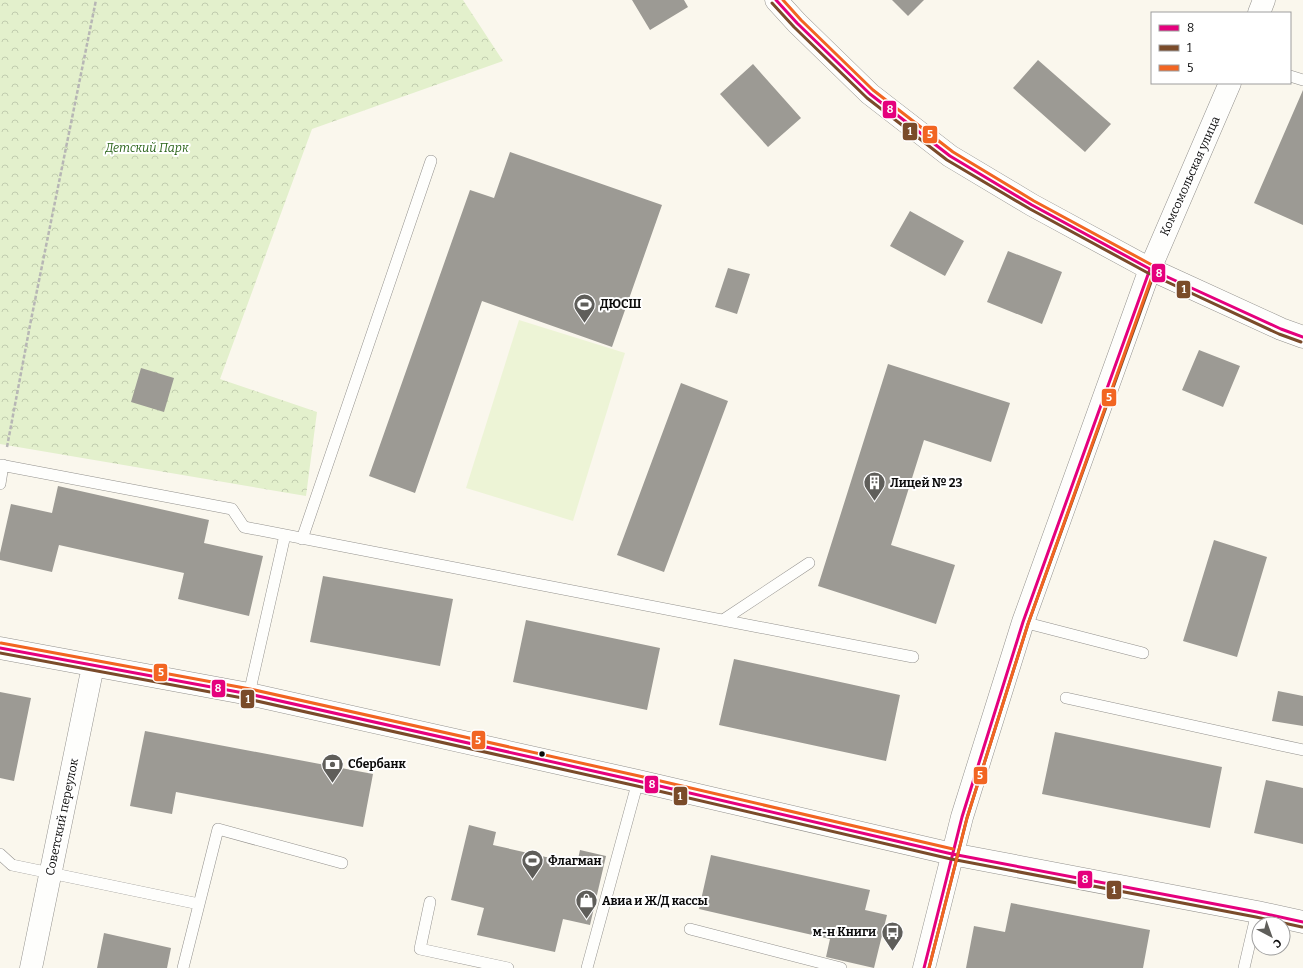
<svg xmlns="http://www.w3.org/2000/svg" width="1303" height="968" font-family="Bitter,serif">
  <defs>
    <pattern id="park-crowns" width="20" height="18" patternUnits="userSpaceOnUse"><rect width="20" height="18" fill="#e3f0cc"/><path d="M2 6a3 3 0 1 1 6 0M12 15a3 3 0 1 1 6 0" fill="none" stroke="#c1ccae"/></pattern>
  </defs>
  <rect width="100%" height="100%" fill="#faf7ed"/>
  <path fill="url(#park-crowns)" d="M0 0H463L503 61 312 129 220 379 317 412 306 496 0 444Z"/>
  <path fill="#edf4d6" d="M519 320 625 353 573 521 466 488Z"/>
  <path fill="#9c9a94" d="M632 0H684L688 7 650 30Z
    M892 0H924L908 16Z
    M1038 60 1111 124 1085 152 1013 88Z
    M753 64 801 118 768 147 720 94Z
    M1303 90V225L1254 203Z
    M510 152 662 205 612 347 482 301 415 493 369 476 470 190 494 198Z
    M910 211 964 241 945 276 890 246Z
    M1008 251 1062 272 1042 324 987 302Z
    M728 268 750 274 737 314 715 307Z
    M1199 350 1240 366 1223 407 1182 390Z
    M888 364 1010 403 991 462 924 440 891 545 955 565 936 624 818 586Z
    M141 368 174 378 164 412 131 402Z
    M681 383 728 401 664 572 617 555Z
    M58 486 209 520 204 543 263 556 249 616 178 599 184 573 59 545 52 572 0 560V553L11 504 52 513Z
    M1214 540 1267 557 1237 657 1183 641Z
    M323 576 453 599 440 666 310 642Z
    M526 620 660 648 647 710 513 682Z
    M734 659 900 695 886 761 719 725Z
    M1278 691 1303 696V726L1272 721Z
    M0 692 31 698 14 781 0 778Z
    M145 731 373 774 363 827 176 792 172 814 130 806Z
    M1055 732 1222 767 1210 828 1042 794Z
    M1266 780 1303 788V844L1254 833Z
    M469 825 496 832 493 845 577 864 580 850 606 856 590 925 563 919 555 952 477 935 484 908 451 900Z
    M711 855 870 890 865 910 887 915 874 968 826 957 830 939 699 909Z
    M1011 903 1150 930 1143 968H966L974 926 1005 932Z
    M104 933 171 948 167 968H97Z"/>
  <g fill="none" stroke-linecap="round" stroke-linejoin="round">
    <defs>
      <path id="service" d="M1290 76 1303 80
        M0 465 232 509 244 527 913 657
        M0 484 3 465
        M302 539 431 161
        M723 620 809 563
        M1023 622 1143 653
        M249 694 285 535
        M1066 698 1303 750
        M0 854 12 865 199 904
        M430 902 420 949 508 968
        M690 929 841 968
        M183 968 218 829 342 863
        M587 968 638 781
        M1244 968 1257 912"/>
      <path id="minor" d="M776 0 797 23 870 94 950 156 1032 205 1150 269 1281 329 1303 337
        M1259 13 1264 0
        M0 648 249 694 638 781 952 854 1257 912 1303 922
        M31 968 93 666
        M924 968 962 817 1023 622 1150 269 1230 83"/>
    </defs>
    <use href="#service" stroke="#93918d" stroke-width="12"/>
    <use href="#minor" stroke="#93918d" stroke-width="23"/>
    <path stroke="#b7b6b5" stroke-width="2.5" stroke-dasharray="4 2" stroke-linecap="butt" d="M7 447 31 320 96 0"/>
    <use href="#service" stroke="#fefefc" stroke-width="11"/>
    <use href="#minor" stroke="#fefefc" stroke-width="22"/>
    <defs>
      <path id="bus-1" d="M776 0 797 23 870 94 950 156 1032 205 1150 269 1281 329 1303 337
        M0 648 249 694 638 781 952 854 1257 912 1303 922
        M924 968 962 817 1023 622 1150 269"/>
      <path id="bus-2" d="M772 3 794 27 867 98 947 160 1030 209 1148 273 1279 334 1301 342
        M0 653 248 699 637 786 951 859 1256 917 1302 927
        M929 968 967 818 1028 624 1155 271"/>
      <path id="bus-3" d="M783 0 801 20 873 90 953 152 1034 201 1152 265 1155 268 1028 624 967 818 929 968
        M1 643 250 689 639 776 953 849"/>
    </defs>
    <use href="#bus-1" stroke="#fff" stroke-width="6"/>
    <use href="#bus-2" stroke="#fff" stroke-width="6"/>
    <use href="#bus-3" stroke="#fff" stroke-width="6"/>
    <use href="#bus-1" stroke="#e5007d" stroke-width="3"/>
    <use href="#bus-2" stroke="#7a4b2a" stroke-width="3"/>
    <use href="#bus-3" stroke="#f26522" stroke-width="3"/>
  </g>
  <defs>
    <symbol id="stadium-pin" viewBox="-11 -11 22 30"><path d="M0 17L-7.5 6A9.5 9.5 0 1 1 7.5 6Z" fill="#5f5e5a" stroke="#fff"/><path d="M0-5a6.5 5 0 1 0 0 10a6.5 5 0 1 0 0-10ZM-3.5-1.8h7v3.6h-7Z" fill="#fff"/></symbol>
    <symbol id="building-pin" viewBox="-11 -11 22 30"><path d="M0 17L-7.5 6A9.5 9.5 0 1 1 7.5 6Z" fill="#5f5e5a" stroke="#fff"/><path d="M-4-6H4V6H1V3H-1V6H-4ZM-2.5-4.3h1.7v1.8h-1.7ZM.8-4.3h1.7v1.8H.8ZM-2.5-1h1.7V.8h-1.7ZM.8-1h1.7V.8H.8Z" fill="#fff"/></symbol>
    <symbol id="bank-pin" viewBox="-11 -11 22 30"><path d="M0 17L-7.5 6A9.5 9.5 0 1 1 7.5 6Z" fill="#5f5e5a" stroke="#fff"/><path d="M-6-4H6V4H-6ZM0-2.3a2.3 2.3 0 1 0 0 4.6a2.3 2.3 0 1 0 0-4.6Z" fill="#fff"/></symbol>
    <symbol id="shop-pin" viewBox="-11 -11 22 30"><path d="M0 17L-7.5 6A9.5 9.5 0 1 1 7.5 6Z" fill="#5f5e5a" stroke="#fff"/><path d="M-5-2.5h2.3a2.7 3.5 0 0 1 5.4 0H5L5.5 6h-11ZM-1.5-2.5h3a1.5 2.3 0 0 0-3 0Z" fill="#fff"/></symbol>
    <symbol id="bus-pin" viewBox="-11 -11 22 30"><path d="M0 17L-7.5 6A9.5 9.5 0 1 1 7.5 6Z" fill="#5f5e5a" stroke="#fff"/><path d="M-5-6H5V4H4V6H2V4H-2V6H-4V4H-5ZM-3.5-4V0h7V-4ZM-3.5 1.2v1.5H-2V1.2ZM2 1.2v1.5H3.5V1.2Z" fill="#fff"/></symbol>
  </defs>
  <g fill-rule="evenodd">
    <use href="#stadium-pin" x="572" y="292" width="25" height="34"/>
    <use href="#building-pin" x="862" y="470" width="25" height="34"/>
    <use href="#bank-pin" x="320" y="752" width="25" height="34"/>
    <use href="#stadium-pin" x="520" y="848" width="25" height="34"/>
    <use href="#shop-pin" x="574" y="888" width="25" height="34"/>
    <use href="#bus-pin" x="880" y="920" width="25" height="34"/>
  </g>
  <circle fill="#0b0b0b" stroke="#fff" stroke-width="1.5" cx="542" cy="754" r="3.5"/>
  <g text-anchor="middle" stroke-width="4" stroke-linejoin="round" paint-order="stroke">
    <g font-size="12" font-style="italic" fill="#2a6419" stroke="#fff">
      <text x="147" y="152">Детский Парк</text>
    </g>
    <g font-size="12" fill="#0b0b0b" stroke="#fff">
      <text transform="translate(1190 176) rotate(-66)" y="4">Комсомольская улица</text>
      <text transform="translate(62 817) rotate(-78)" y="4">Советский переулок</text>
    </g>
    <g font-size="12" font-weight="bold" fill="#0b0b0b" stroke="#fff" text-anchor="start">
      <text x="600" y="308">ДЮСШ</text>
      <text x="890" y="487">Лицей № 23</text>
      <text x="348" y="768">Сбербанк</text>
      <text x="548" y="865">Флагман</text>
      <text x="602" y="905">Авиа и Ж/Д кассы</text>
      <text x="876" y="936" text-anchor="end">м-н Книги</text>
    </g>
  </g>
  <g stroke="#fff" stroke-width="1.5">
    <rect x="882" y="100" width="15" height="19" rx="4" fill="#e5007d"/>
    <rect x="902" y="122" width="16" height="19" rx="4" fill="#7a4b2a"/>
    <rect x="922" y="125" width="16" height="19" rx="4" fill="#f26522"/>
    <rect x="1151" y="263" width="15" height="20" rx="4" fill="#e5007d"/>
    <rect x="1176" y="280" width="15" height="19" rx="4" fill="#7a4b2a"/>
    <rect x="1101" y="388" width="16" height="19" rx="4" fill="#f26522"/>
    <rect x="153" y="663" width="15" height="19" rx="4" fill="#f26522"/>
    <rect x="211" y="679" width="15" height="19" rx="4" fill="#e5007d"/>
    <rect x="240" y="689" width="15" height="20" rx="4" fill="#7a4b2a"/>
    <rect x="471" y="730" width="15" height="20" rx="4" fill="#f26522"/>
    <rect x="973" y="766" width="15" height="19" rx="4" fill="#f26522"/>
    <rect x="644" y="775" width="15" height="19" rx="4" fill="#e5007d"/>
    <rect x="673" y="786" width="15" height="20" rx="4" fill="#7a4b2a"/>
    <rect x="1077" y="870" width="16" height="19" rx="4" fill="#e5007d"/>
    <rect x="1106" y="880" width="16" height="20" rx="4" fill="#7a4b2a"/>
  </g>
  <g font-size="11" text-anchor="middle" font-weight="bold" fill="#fff">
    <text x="890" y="113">8</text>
    <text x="910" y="135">1</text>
    <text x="930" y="138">5</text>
    <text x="1159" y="277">8</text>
    <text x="1184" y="293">1</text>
    <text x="1109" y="401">5</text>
    <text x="161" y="676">5</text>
    <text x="218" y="692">8</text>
    <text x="248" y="703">1</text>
    <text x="478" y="744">5</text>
    <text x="980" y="779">5</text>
    <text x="652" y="788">8</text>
    <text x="680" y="800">1</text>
    <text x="1085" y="883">8</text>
    <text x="1114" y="894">1</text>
  </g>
  <rect x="1151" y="12" width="140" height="72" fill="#ffffff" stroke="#9d9d9d"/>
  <rect x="1159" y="25" width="20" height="6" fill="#e5007d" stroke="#9d9d9d"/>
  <text x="1187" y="32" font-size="12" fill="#0b0b0b">8</text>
  <rect x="1159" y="45" width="20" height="6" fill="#7a4b2a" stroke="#9d9d9d"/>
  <text x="1187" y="52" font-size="12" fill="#0b0b0b">1</text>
  <rect x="1159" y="65" width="20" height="6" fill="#f26522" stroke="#9d9d9d"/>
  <text x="1187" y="72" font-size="12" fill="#0b0b0b">5</text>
  <g transform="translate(1271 936) rotate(139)"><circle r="19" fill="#ffffff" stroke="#9d9d9d"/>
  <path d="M0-3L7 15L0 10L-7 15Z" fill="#5f5e5a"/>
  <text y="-6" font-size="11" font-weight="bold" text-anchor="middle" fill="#0b0b0b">С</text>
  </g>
</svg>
